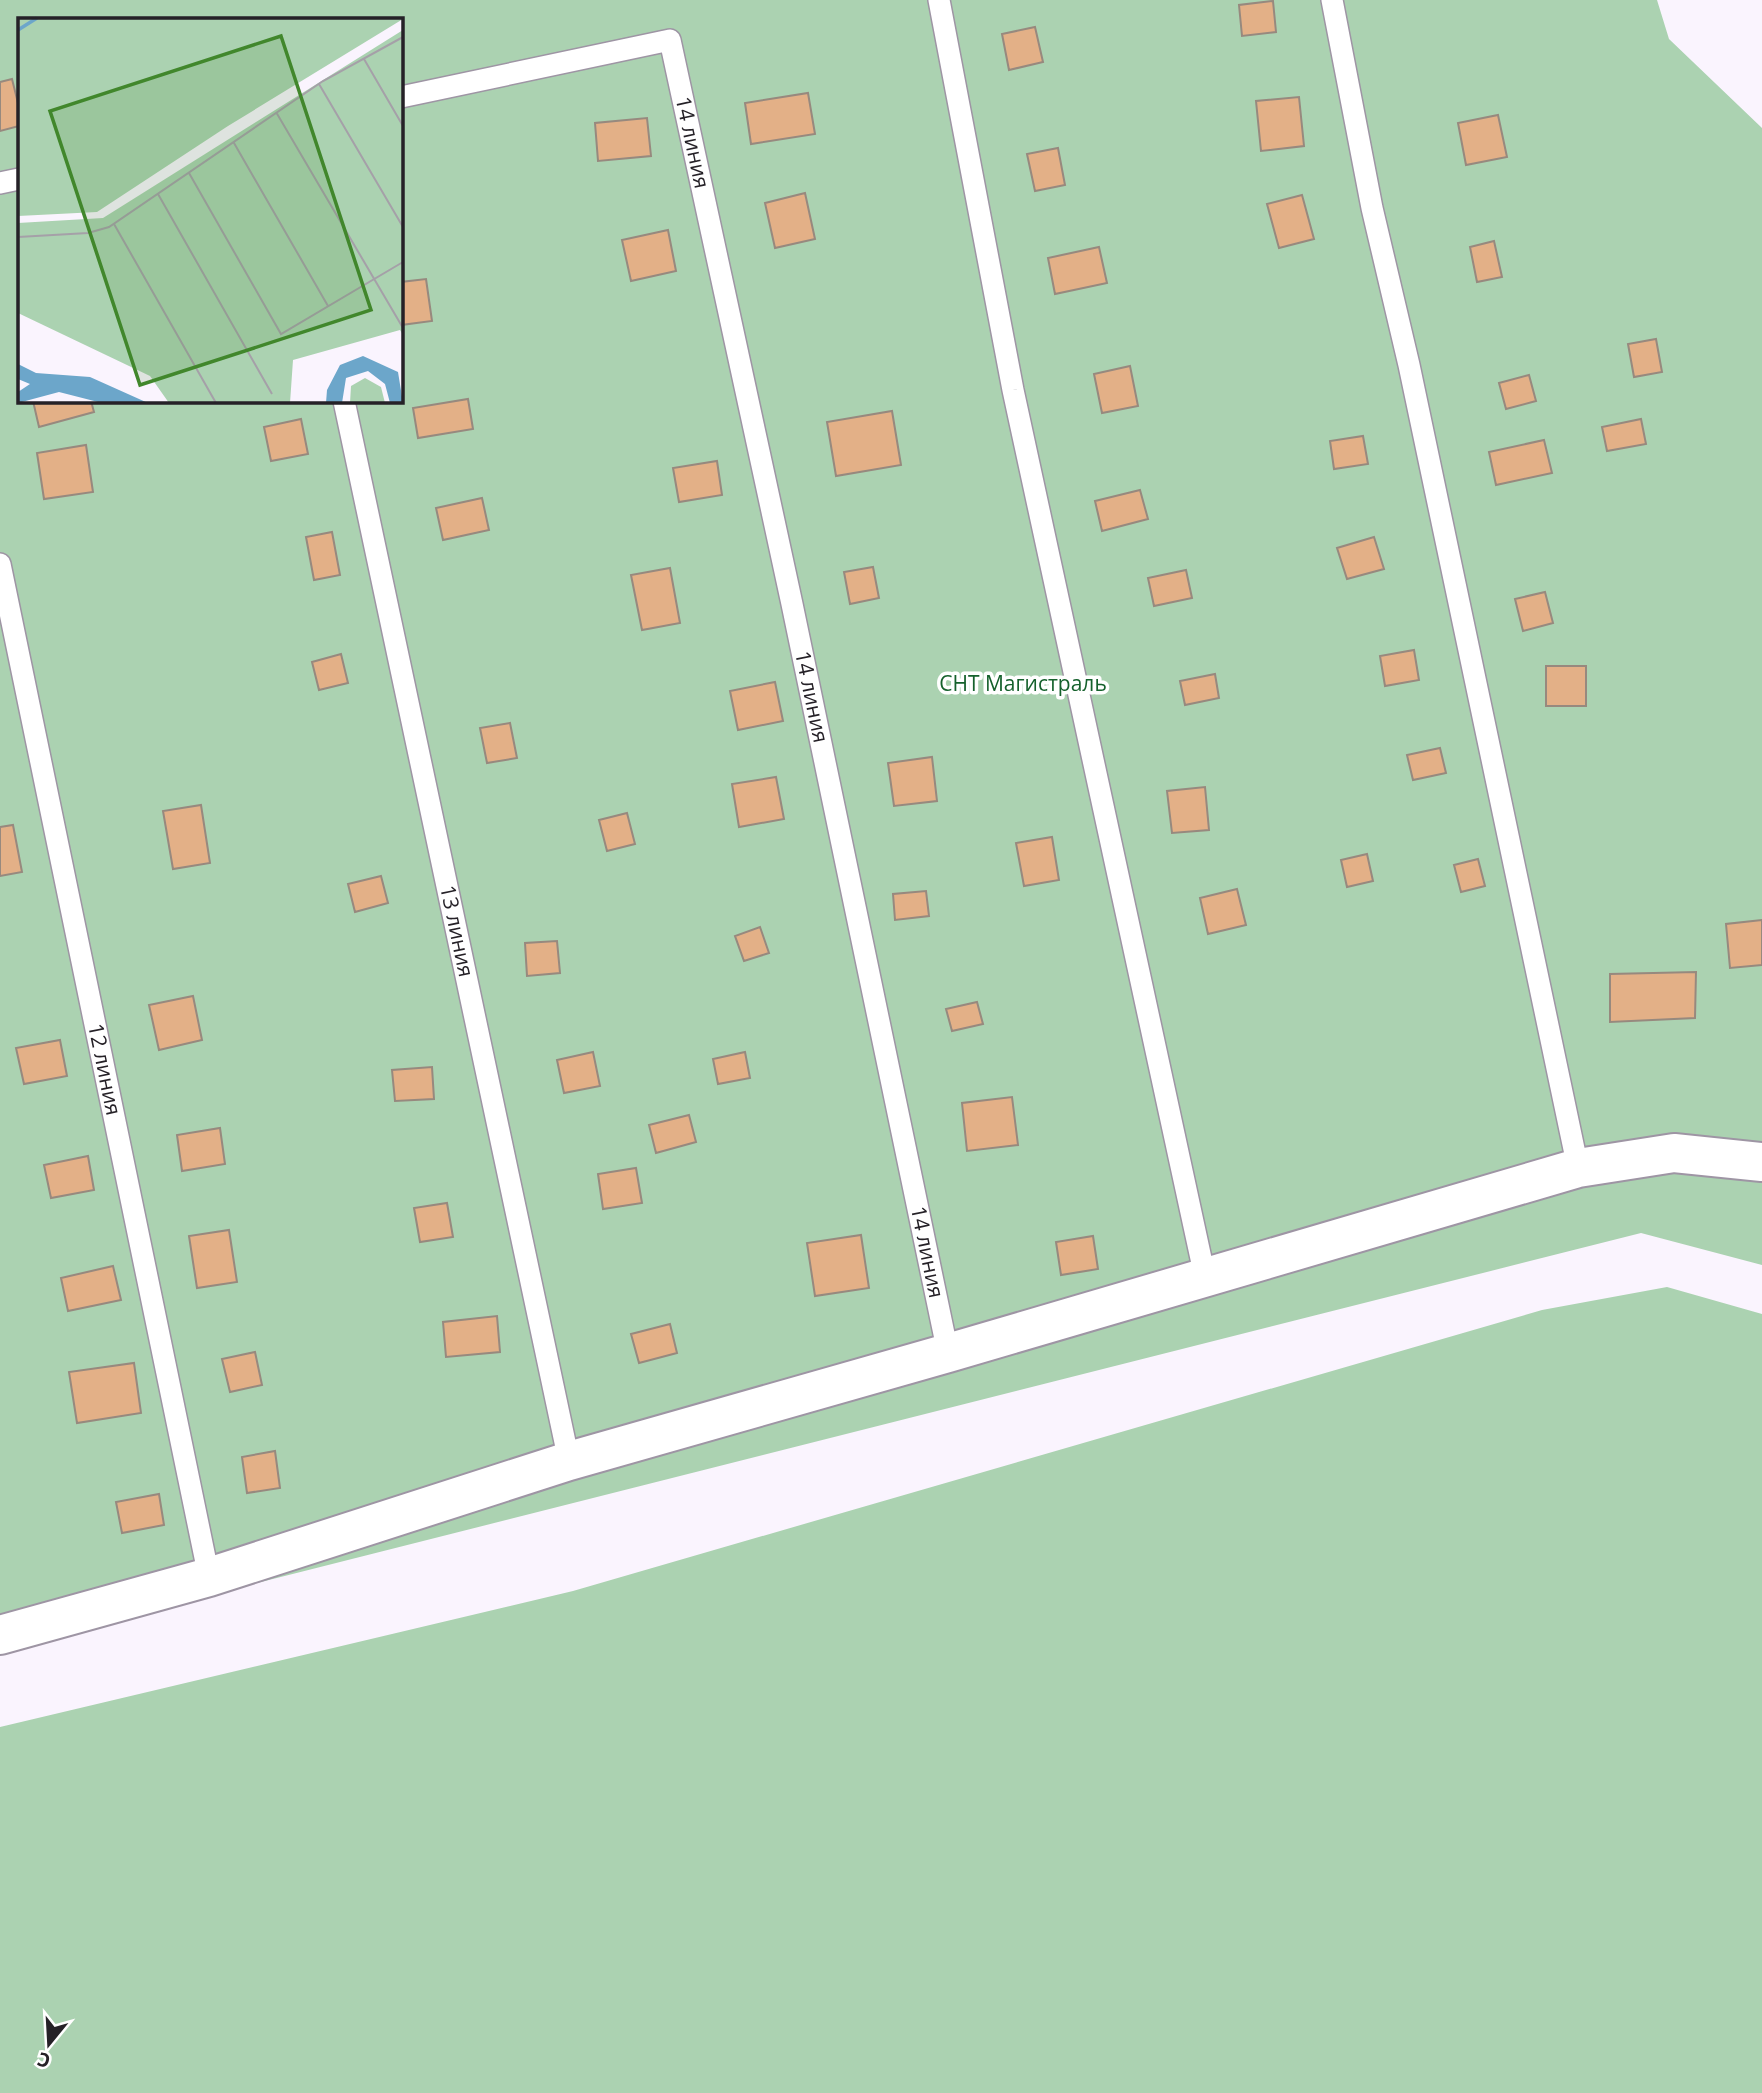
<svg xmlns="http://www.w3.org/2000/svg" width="1762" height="2093" font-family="'Open Sans',sans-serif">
  <rect width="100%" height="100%" fill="#faf4fe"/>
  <path fill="#abd2b1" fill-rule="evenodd" d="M0 0H1657L1669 39 1762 128V1265L1641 1233 0 1648ZM19 19H401V401H19Z
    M1667 1287 1762 1314V2093H0V1727L573 1591 1542 1310Z"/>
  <path fill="#e3b087" stroke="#97897e" stroke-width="2" d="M1273 1 1276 32 1242 36 1239 5Z
    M1035 27 1043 62 1009 70 1002 34Z
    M12 79 19 107V126L0 131V82Z
    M808 93 815 134 751 144 745 103Z
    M1299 97 1304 146 1261 151 1256 101Z
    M1498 115 1507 157 1466 165 1458 123Z
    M647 118 651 156 598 161 595 123Z
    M1058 148 1065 185 1035 191 1027 154Z
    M805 193 815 239 775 248 765 203Z
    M1302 195 1314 239 1279 248 1267 204Z
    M668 230 676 271 631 281 622 240Z
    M1494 241 1502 277 1477 282 1470 247Z
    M1099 247 1107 283 1055 294 1048 258Z
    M426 279 432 321 401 325V282Z
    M1656 339 1662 372 1634 377 1628 344Z
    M1130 366 1138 406 1102 413 1094 374Z
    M1529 375 1536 401 1506 409 1499 383Z
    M468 399 473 429 418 438 413 408Z
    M33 401H91L94 412 39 427Z
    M892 411 901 465 836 476 827 422Z
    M301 419 308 454 271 461 264 427Z
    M1641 419 1646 444 1607 451 1602 427Z
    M1363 436 1368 464 1334 469 1330 441Z
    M1544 440 1552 473 1496 485 1489 452Z
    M86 445 93 492 44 499 37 453Z
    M717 461 722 495 679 502 673 468Z
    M1140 490 1148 519 1102 531 1095 501Z
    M482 498 489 530 443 540 436 508Z
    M332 532 340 575 314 580 306 537Z
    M1374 537 1384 569 1347 579 1337 548Z
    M873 567 879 598 850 604 844 572Z
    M670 568 680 623 642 630 631 575Z
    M1186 570 1192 598 1154 606 1148 578Z
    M1545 592 1553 623 1523 631 1515 599Z
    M1414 650 1419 680 1385 686 1380 656Z
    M341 654 348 683 319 690 312 662Z
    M1546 666H1586V706H1546Z
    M1215 674 1219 698 1185 705 1180 681Z
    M775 682 783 721 738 730 730 691Z
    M510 723 517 758 487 763 480 728Z
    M1440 748 1446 773 1413 780 1407 755Z
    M932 757 937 801 894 806 888 763Z
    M776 777 784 819 739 827 732 784Z
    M1205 787 1209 830 1172 833 1167 791Z
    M201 805 210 863 173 869 163 811Z
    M627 813 635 844 607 851 599 820Z
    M13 825 22 872 0 876V827Z
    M1052 837 1059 880 1024 886 1016 843Z
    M1367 854 1373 881 1347 887 1341 860Z
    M1478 859 1485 886 1461 892 1454 865Z
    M381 876 388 903 355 912 348 884Z
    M1237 889 1246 925 1208 934 1200 898Z
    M926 891 929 916 895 920 893 894Z
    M1762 920V965L1730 968 1726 924Z
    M760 927 769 953 744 961 735 936Z
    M557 941 560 973 527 976 525 943Z
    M1696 972 1695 1018 1610 1022V974Z
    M193 996 202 1040 159 1050 149 1005Z
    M977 1002 983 1024 952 1031 946 1009Z
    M60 1040 67 1076 24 1084 16 1048Z
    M593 1052 600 1086 564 1093 557 1060Z
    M745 1052 750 1078 718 1084 713 1059Z
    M432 1067 434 1099 395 1101 392 1070Z
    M1012 1097 1018 1145 967 1151 962 1103Z
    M689 1115 696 1142 656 1153 649 1125Z
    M220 1128 225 1164 182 1171 177 1135Z
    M88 1156 94 1190 51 1198 44 1165Z
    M636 1168 642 1203 603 1209 598 1174Z
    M447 1203 453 1237 420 1242 414 1208Z
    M229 1230 237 1282 197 1288 189 1236Z
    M861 1235 869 1288 815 1296 807 1243Z
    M1093 1236 1098 1269 1061 1275 1056 1242Z
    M113 1266 121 1300 68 1311 61 1278Z
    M497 1316 500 1352 446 1357 443 1322Z
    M670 1324 677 1353 639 1363 631 1334Z
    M255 1352 262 1385 230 1392 222 1359Z
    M134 1363 141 1413 77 1423 69 1372Z
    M275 1451 280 1488 247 1493 242 1457Z
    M159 1494 164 1525 122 1533 116 1502Z"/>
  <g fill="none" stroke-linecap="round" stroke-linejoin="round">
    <defs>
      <g id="lane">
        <path d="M939 0 1013 390 1205 1277"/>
        <path d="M1332 0 1372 208 1409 365 1578 1168"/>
        <path id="s1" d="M401 97 670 40 792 604 948 1353"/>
        <path d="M0 183 19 179"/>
        <path id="s2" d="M344 401 569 1461"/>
        <path id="s3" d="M0 564 209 1577"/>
      </g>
      <path id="street" d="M0 1635 209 1577 569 1461 948 1353 1578 1168 1674 1153 1762 1162"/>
    </defs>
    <use href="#lane" stroke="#9e95a4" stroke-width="24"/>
    <use href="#street" stroke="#9e95a4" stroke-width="42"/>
    <use href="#lane" stroke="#fff" stroke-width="21"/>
    <use href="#street" stroke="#fff" stroke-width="38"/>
  </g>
  <g text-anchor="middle" stroke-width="7" stroke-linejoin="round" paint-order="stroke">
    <g font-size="21" fill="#252127" stroke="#fff">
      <text dy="7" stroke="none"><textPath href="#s1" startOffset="380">14 линия</textPath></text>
      <text dy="7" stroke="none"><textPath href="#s1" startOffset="947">14 линия</textPath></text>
      <text dy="7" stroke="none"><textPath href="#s2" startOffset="542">13 линия</textPath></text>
      <text dy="7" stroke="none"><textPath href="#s3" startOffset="516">12 линия</textPath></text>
      <text dy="7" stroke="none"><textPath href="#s1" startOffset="1514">14 линия</textPath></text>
    </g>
    <g font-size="21" fill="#15612c" stroke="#fff">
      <text x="1023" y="691">СНТ Магистраль</text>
    </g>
  </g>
  <g transform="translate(18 18)">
    <rect width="385" height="385" fill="#faf4fe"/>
    <path d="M0 0H385V1L210 108 79 194 0 198ZM385 12V317L382 312 275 342 272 385H151L132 358 0 295V205L85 200ZM347 360 363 369 367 385H332L333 368Z" fill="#abd2b1"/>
    <path d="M345 338 380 354 385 385H372L367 366 350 353 328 360 324 385H308L309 372 322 347ZM0 346 18 355 72 359 130 385H84L41 374 0 385V374L12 366 0 361Z" fill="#6ca6ca"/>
    <path fill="none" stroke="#6ca6ca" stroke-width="3.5" d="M0 12 19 0"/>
    <path fill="none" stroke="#a5a0a8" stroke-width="2" d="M346 41 385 108M301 66 385 209M258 94 385 310M216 125 310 288M171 155 263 316 385 244M140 176 254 376M96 206 198 385M0 219 70 215 91 209 305 63 385 19"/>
    <path fill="#41872c" fill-opacity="0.15" stroke="#41872c" stroke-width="3.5" d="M263 18 353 292 122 367 32 93Z"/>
    <rect width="385" height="385" fill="none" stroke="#252127" stroke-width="3.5"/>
  </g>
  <g transform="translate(49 2044) rotate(198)" stroke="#ffffff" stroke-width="5" paint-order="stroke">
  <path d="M0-5L12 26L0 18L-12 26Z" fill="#252127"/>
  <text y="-10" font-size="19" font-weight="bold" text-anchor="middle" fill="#252127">С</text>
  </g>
</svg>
